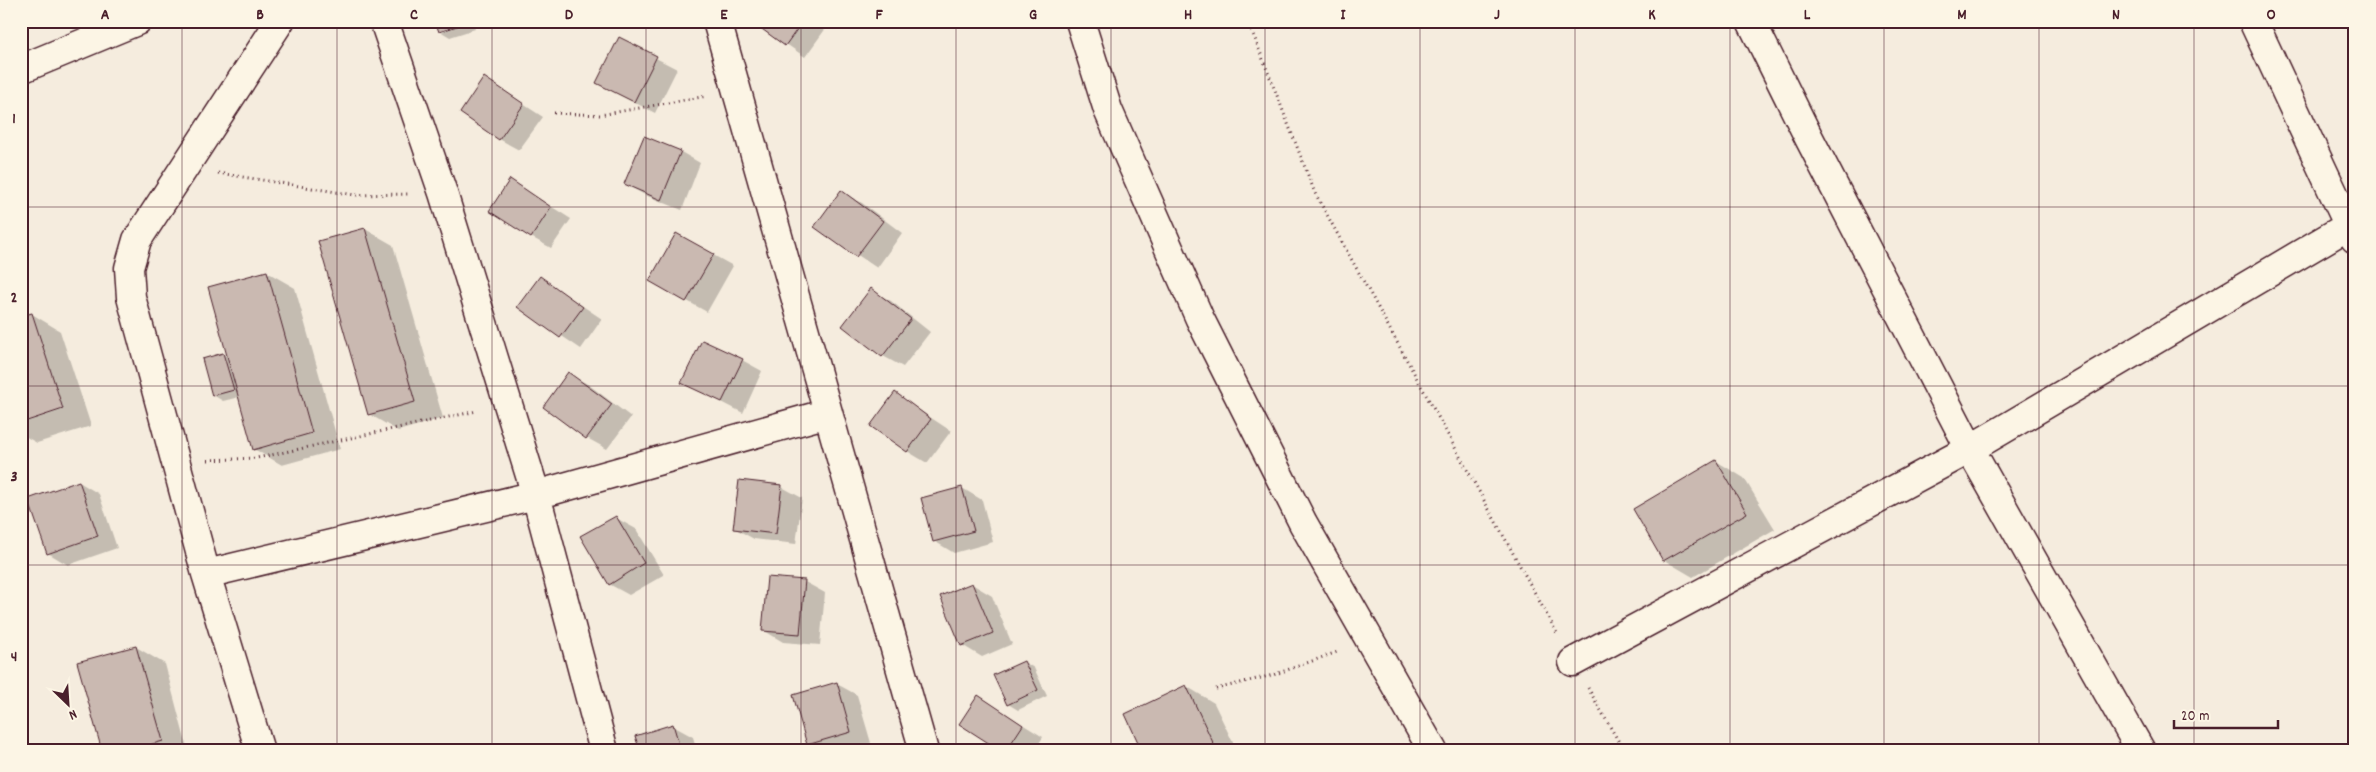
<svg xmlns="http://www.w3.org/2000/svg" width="2376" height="772" font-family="Dekko,sans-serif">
  <rect width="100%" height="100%" fill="#f5ecde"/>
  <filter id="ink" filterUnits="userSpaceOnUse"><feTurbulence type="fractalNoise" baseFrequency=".02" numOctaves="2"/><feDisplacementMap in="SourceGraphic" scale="10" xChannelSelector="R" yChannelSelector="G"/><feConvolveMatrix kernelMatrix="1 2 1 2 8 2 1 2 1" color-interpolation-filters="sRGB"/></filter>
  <g filter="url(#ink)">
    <path fill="#0003" d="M437 21H473L475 29 450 37 440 31Z
      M753 21H825L829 24 805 57Z
      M929 21H943L936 25Z
      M619 39 677 69 655 113 597 83Z
      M484 79 543 117 519 150 499 139Z
      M681 152 700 163 682 210 645 195 625 184Z
      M511 181 571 219 551 248 531 237Z
      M842 192 862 203 902 233 877 268 816 227Z
      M365 229 393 245 443 418 398 431 369 414Z
      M677 235 733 266 707 312 651 281Z
      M267 272 295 288 340 449 282 465 254 449 239 397 223 401 213 395 223 354 228 357Z
      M541 278 602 319 581 349 519 307Z
      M871 290 891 301 930 332 903 367 883 356Z
      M32 314 60 331 91 426 37 443 21 434V318Z
      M742 360 762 371 743 413 683 382Z
      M569 374 589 385 631 417 607 449 587 438Z
      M895 394 951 431 927 463 907 451Z
      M1716 461 1744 478 1775 529 1693 577 1664 560 1634 509Z
      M79 482 99 494 117 548 68 565 48 553Z
      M782 487 802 498 796 544 754 539 734 528Z
      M962 488 982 500 993 542 954 553 934 541Z
      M616 518 636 529 664 575 629 595 609 584Z
      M768 578 805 582 825 593 820 645 783 642 763 630Z
      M972 584 992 596 1012 644 982 657 962 645Z
      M136 647 165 664 188 751H103Z
      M1024 662 1034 668 1047 696 1018 710 1008 704Z
      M837 684 857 695 871 743 845 751H820L808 744Z
      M1186 686 1214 703 1237 751H1143Z
      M998 709 1043 737 1034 751H1004Z
      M673 726 693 737 697 751H641Z"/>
    <path fill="#cab9b1" stroke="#4a1f2b" d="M435 21H465L466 23 439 32Z
      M751 21H803L785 46Z
      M619 37 657 56 634 102 596 83Z
      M484 77 524 104 499 140 460 113Z
      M644 136 681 151 661 200 624 184Z
      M510 179 551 207 531 238 489 211Z
      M841 190 883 221 856 257 814 227Z
      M365 228 415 402 368 415 318 241Z
      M676 233 714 254 686 302 649 281Z
      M267 271 312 433 253 450 208 287Z
      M540 276 583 307 560 338 517 307Z
      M871 288 911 319 882 357 842 326Z
      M32 313 63 409 21 423V316Z
      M702 340 743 359 722 402 681 383Z
      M223 353 234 390 212 396 202 359Z
      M568 372 612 404 586 439 543 407Z
      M895 392 931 419 907 452 870 426Z
      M1716 460 1747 513 1663 561 1633 509Z
      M739 480 782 485 776 534 733 529Z
      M79 481 98 536 47 554 28 499Z
      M962 487 974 531 933 542 921 498Z
      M616 516 644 563 609 585 580 536Z
      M767 577 805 580 800 634 762 631Z
      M972 583 993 633 961 646 940 596Z
      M136 646 163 741 128 751H102L77 662Z
      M1024 661 1038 690 1007 705 993 675Z
      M837 682 851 732 807 745 793 695Z
      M1186 685 1217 751H1142L1125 714Z
      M978 695 1023 725 1006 751H1001L959 724Z
      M673 724 681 751H640L635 736Z"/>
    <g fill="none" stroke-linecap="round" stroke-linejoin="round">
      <defs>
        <path id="street" d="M384 21 443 193 536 495 604 751
          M717 21 924 751
          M1751 21 1809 138 1970 449 2141 751
          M2253 21 2355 239
          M21 69 137 21
          M206 574 536 495 828 413
          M1573 662 1970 449 2348 226
          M260 751 206 574 131 297 129 268 137 240 280 21"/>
        <path id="primary" d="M1080 21 1108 110 1200 319 1303 523 1433 751"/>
      </defs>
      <use href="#street" stroke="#4a1f2b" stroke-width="31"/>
      <use href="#primary" stroke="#4a1f2b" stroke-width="31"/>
      <path stroke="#4a1f2b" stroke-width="3" stroke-dasharray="1 4" stroke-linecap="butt" d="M1248 21 1315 193 1558 635
        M554 113 600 115 707 96
        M218 173 355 195 410 194
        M208 460 257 458 477 411
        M1588 688 1624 751
        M1216 689 1273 675 1340 651"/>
      <use href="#street" stroke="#fcf5e5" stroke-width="28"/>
      <use href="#primary" stroke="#fcf5e5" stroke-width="28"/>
    </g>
  </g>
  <path fill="none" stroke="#4a1f2b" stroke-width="1" stroke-opacity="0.55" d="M182 21V751M337 21V751M492 21V751M646 21V751M801 21V751M956 21V751M1111 21V751M1265 21V751M1420 21V751M1575 21V751M1730 21V751M1884 21V751M2039 21V751M2194 21V751M21 207H2355M21 386H2355M21 565H2355"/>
  <rect width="2376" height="772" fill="none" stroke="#fcf5e5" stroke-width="55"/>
  <g transform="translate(68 704) rotate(155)" stroke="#fcf5e5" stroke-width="4" paint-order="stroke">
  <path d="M0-4L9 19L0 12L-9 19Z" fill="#4a1f2b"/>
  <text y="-8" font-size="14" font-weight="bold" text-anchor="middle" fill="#4a1f2b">N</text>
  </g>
  <path d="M2174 720v8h104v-8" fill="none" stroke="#4a1f2b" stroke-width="2.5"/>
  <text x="2181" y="720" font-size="15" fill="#4a1f2b" stroke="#fcf5e5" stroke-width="4" paint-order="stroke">20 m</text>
  <rect x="28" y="28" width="2320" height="716" fill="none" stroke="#4a1f2b" stroke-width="2"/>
  <g font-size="16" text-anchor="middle" font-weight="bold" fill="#4a1f2b">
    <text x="105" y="19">A</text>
    <text x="260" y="19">B</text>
    <text x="414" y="19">C</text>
    <text x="569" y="19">D</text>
    <text x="724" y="19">E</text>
    <text x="879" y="19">F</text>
    <text x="1033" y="19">G</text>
    <text x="1188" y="19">H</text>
    <text x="1343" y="19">I</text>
    <text x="1497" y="19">J</text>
    <text x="1652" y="19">K</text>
    <text x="1807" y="19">L</text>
    <text x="1962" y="19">M</text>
    <text x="2116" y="19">N</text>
    <text x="2271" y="19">O</text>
    <text x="14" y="123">1</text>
    <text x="14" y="302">2</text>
    <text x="14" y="481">3</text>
    <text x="14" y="661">4</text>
  </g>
</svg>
